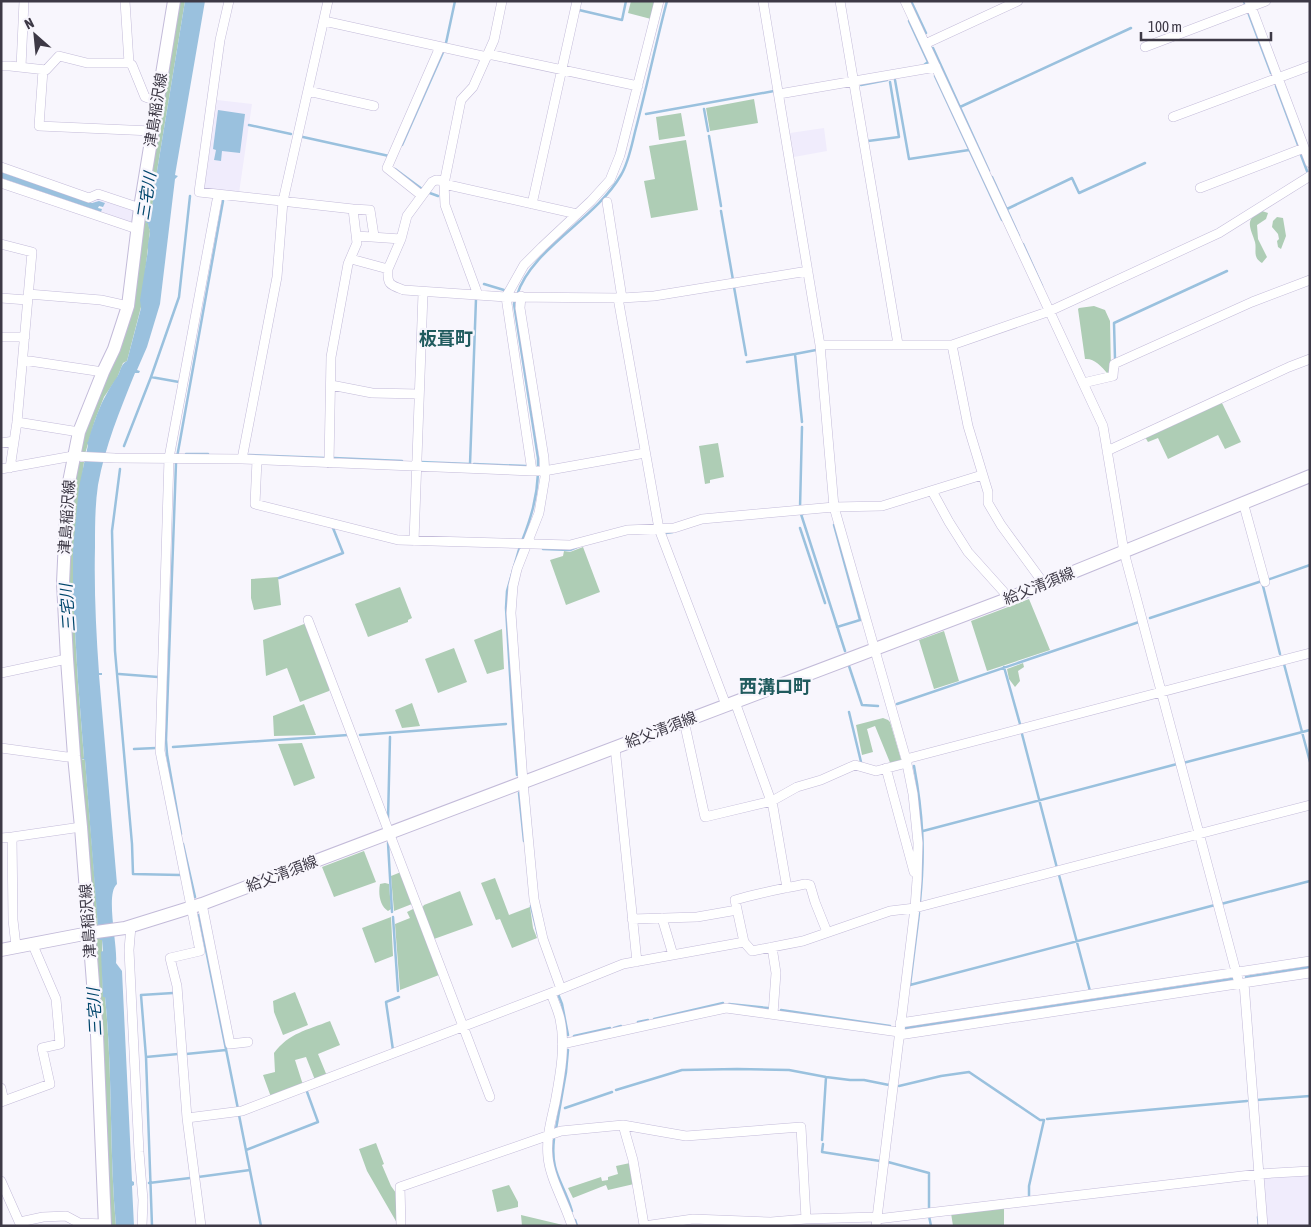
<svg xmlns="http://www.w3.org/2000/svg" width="1311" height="1227" font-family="'Asap Condensed','Noto Sans JP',sans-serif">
  <rect width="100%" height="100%" fill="#f8f6fd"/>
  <path fill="#f0ecfc" d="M217 100 252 104 239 193 204 189Z
    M824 128 827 151 794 157 790 133Z
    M100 198 136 211 131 223 101 213 104 203 89 202Z
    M1310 1174V1226H1265L1262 1177Z"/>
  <path fill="#aecdb5" d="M180 1H185L157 171 152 209 150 210 148 221 146 223H148L150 231 141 307 127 361 123 363 117 378 104 397 95 420 85 454 80 453 85 432 106 374 147 204 153 157Z
    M631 1H656L651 19 628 13Z
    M754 99 758 123 710 131 706 108Z
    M681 113 685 136 659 140 656 117Z
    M686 140 698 210 651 218 644 181 655 179 649 146Z
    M1262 211 1268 213 1266 219 1257 225 1258 239 1267 257 1262 263C1252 257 1257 250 1255 242 1253 235 1249 228 1250 222 1251 216 1258 214 1262 211Z
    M1277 217 1283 218 1286 236 1281 249 1278 247 1277 241 1279 239 1278 234 1272 227 1273 221Z
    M1094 306 1105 310 1110 321 1111 370 1107 373C1101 366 1094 358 1085 359L1078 309 1079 308Z
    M1221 401 1241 442 1225 449 1218 435 1168 459 1158 438 1148 442 1145 437Z
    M718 443 724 477 710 480V483L705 484 699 446Z
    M78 462H84L73 550V596L78 682 84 758 82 760 85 759 97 909 98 927 95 928 78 740 68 581 70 518Z
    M583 547 600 592 566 605 550 560 563 556 564 551 570 552Z
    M278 577 281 605 254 610 251 598V579Z
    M400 587 412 618 408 620V622L368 637 355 604Z
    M1029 599 1050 650 987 671 971 621Z
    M304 624 307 625 331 687 329 691 300 702 287 668 266 676 263 640Z
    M502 629 504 669 487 674 474 640Z
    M944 631 959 681 934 689 919 640Z
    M454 648 467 682 438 693 425 659Z
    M1023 663 1024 667 1018 671 1020 681 1015 687 1009 679 1007 669Z
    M412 703 420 726 402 728 395 710Z
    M304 704 316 735 274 736 273 716Z
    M883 718 888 720 890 722 901 759 900 762 891 765 875 726 867 729 873 752 862 755 856 725Z
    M302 743 315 778 294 786 278 744Z
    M364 851 376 882 334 897 322 867Z
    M401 872 412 904 394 911 391 876Z
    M495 878 509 915 530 907 533 928 537 938 512 948 500 919 496 920 481 883Z
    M385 883 389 884 391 909 388 911C380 906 378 894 380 884Z
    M460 891 473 925 434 939 422 908 424 905Z
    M413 909 416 910 439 975 400 990 395 924 410 918 407 912Z
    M391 917 393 956 375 963 362 928Z
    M99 937 102 940 103 997H105C113 1073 109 1149 116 1226H109L95 938Z
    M295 992 308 1025 283 1035 274 1012 273 1001Z
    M330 1021 340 1045 318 1054 327 1076 315 1080 306 1057 295 1060 303 1085 271 1097 263 1075 275 1072 274 1053C289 1033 307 1030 330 1021Z
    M376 1143 384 1164 382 1165 391 1186 396 1193 397 1223 367 1171 359 1149Z
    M630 1163 634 1184 608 1190 606 1185 573 1198 568 1188 601 1177 602 1181 608 1180V1177L618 1174 616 1166Z
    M509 1185 518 1202V1207L497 1212 492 1190Z
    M1004 1207V1226H953L951 1213Z
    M521 1215 563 1225V1226H522Z"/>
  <path fill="#9ac1de" d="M185 1H205L175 175 178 176 175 179 160 304 147 347 137 370 140 371 139 373H135C120 410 105 446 98 485 95 505 95 526 95 547 94 589 96 631 99 673H102V675H99L117 884C105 894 118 946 116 963L122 971 132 1181 134 1182V1185L132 1186 134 1226H116C109 1150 113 1073 105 997H103L101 952 103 951 102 940H100L98 927 85 760 82 758H84L78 682 73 596V549L79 487 88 445 87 442H88C96 415 102 399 117 377 121 371 120 365 127 361L141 308 140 300 148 250C147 243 150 237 150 231 149 228 148 226 148 223H146L147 220H149L150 210 152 208 157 171Z
    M218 110 245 114 240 153 222 151 221 161 214 160 216 150 213 149Z
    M1 172 92 203 99 201 105 203 103 207 99 206 98 208 102 209 101 212 1 178Z"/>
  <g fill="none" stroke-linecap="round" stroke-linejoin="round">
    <path stroke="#9ac1de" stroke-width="2.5" d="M911 1 926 33
      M1244 1 1245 4
      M578 12 579 10 622 20 626 1
      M1248 12 1271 73
      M909 21 928 62 924 65
      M446 43 455 1
      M933 48 989 171
      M935 76 1002 220
      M895 80 909 159 969 150
      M861 85 887 80
      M1276 86 1298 145
      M960 107 1131 28
      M704 109 708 131
      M646 114 774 91
      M249 125 291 134
      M709 136 721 206
      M303 137 389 156
      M868 141 899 137 890 82
      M402 145 444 50
      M1301 155 1307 171
      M395 169 422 189
      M992 177 1019 236
      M427 192 438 196
      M1007 209 1072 178 1079 193 1145 163
      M721 211 733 280
      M1023 244 1042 286
      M484 284 504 290
      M734 287 746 355
      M517 295C531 249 595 220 621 175 629 162 632 143 636 128 647 86 656 43 667 1
      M515 300 514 304 538 458V468
      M1115 359 1114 323 1227 271
      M747 362 795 354
      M151 377 179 297 190 196
      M802 422 795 354 816 350
      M124 446 151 377 179 382
      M186 454H208
      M249 455 325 458
      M334 458 402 461
      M421 462 470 464
      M470 464 476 299
      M474 464 526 466
      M120 469 112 531 115 651 132 844 133 874 180 875
      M800 508 802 427
      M803 514H801L845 651
      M834 525 860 620 837 627
      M800 528 825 603
      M666 533 673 532
      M522 541C531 518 537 498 538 473
      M543 549 570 550 577 547
      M279 578 343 553 333 528H335
      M1267 580 1310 565
      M1262 582 1280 654
      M1150 618 1262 581
      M1284 664 1310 762
      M849 666 862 705 878 706
      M1004 667 1020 724
      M119 674 158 677
      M897 704 1139 622
      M849 712 861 762
      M1022 734 1057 868
      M360 735 506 724
      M173 747 348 735
      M134 749 156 748
      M1183 763 1310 730
      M914 766C923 814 925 852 920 901
      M517 775 513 724 506 608 507 591 520 546
      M519 793 524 841
      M388 820 390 737
      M923 831 1177 764
      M181 834 167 754 166 740 176 463 223 201
      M388 843 392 912
      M183 844 195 897
      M1059 875 1090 991
      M1221 904 1310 881
      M531 906 538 935
      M919 913 910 985 1215 905
      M199 915 238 1109
      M393 917 398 991
      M1246 977 1310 967
      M558 994 562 1004 568 1035
      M729 1004 768 1008
      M781 1010 890 1026
      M654 1019 723 1003
      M638 1022 648 1020
      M614 1028 621 1026
      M906 1028 1232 979
      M574 1036 610 1028
      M393 1050 386 1002 399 997
      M186 1054 226 1050
      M146 1057 178 1054
      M899 1086 941 1076 969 1072 1040 1120H1044L1029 1186V1198
      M616 1090 682 1070 737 1069 789 1070 826 1077 850 1080H864L889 1085
      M1257 1100 1310 1096
      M565 1108 612 1092
      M239 1115 261 1226
      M1047 1119 1247 1101
      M556 1129 566 1072 568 1050
      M554 1139C550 1173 563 1181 572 1211
      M822 1140 826 1077
      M823 1144 822 1152 880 1161
      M246 1150 318 1122 306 1089
      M888 1162 929 1173V1210
      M198 1177 250 1170
      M149 1183 190 1178
      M929 1216 931 1226
      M1258 1217 1259 1226
      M575 1220 577 1226
      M152 1226 146 1057 141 995 173 993"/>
    <defs>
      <path id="minor" d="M125 1 129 63 132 65 145 97 157 101
        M229 1 220 40 199 192 353 209 370 210 374 236
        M763 1 820 345 834 507 906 759 913 794 918 843 917 880 915 908 876 1226
        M840 1 898 344
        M905 1 1103 426 1124 552 1239 983
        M1249 1 1310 163
        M324 21 487 57
        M925 44 1018 1
        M1145 47 1266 1
        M488 54 638 86
        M1 66H10L46 70 59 56 87 63H129
        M21 67 24 1
        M43 70 39 126 152 131
        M308 91 374 106
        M779 94 936 67
        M1173 117 1310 66
        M1 167 89 198 98 194 140 208
        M1 183 137 229
        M444 184 577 214
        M1200 188 1304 148
        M421 195 387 168 440 47
        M607 202 622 298
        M532 204 577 1
        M357 236 401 239
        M1 244 32 252 17 422 10 468
        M351 259 388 269C387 285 390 285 404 290L506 297 622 298 654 296 808 271
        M388 269 401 239 407 216 432 182 436 180 445 181
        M28 294 101 300 128 306
        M478 295 445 205 444 184 461 100 473 87 494 40 502 1
        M521 296 520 308 544 458 545 477 539 513 517 569 513 586 511 613 523 782 534 899 543 939 561 989
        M1 298 27 300
        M618 298 659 529 726 705
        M1 337H25
        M820 345H952L1050 311 1219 233 1310 176
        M952 345 968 426 988 492V503L1001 525 1039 577 1042 585
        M23 360 103 372
        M1083 383 1113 376 1114 364 1252 302 1310 280
        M331 385 372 393 419 394
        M17 422 79 432
        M1 443 14 441
        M1107 451 1289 367 1310 359
        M242 459 277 277 283 201 328 1
        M257 460 255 504 398 540 570 545 627 530 674 528 702 519 834 507 882 506 982 475
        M329 463 331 357 348 264 357 243 353 209
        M1 469 73 456 115 458 242 459 532 471H544L645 453
        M532 471 506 297 524 265 542 247 591 201 610 180 620 155 659 1
        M932 491 949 522 968 552 1003 591 1007 599
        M1243 502 1265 582
        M414 541 423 293
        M308 620 490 1097
        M1 673 67 659
        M735 702 771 801
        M684 721 705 817 772 801 797 787 821 780 855 765 876 771 907 763
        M615 747 637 962
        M1 748 67 757 74 756
        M906 759 1310 653
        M886 768 914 872
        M772 801 787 888
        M12 837 13 920 16 946
        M1 838 12 837 81 827
        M202 904 230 1044 248 1042
        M662 918 673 955
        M632 919 697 917 737 910
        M131 926 129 950 139 1152 143 1200 142 1226
        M744 942 735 900C758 893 782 889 805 884L810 885 815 902 827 932
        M772 947 776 973 773 1014
        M1244 983 1263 1226
        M551 993C554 1002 558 1010 560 1019 566 1046 560 1076 555 1103 551 1121 546 1138 548 1157 550 1179 565 1203 572 1226
        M900 1023 1310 961
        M899 1035 1310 973
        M562 1044 726 1008 899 1032
        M1 1088 4 1101
        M1 1102 50 1084 42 1048 60 1044 56 999 32 943
        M187 1118 242 1111 551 993 623 964 744 942 752 951 803 941 890 911 915 908 1310 805
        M623 1125 633 1160 644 1225
        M1 1181 21 1226
        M877 1219 1259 1174 1310 1171
        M20 1222 43 1217 66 1216 79 1223 105 1224
        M201 1226 187 1118 177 986 170 958 200 951 160 751 169 458 218 195
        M401 1226 400 1187 561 1131 623 1125 686 1136 801 1127 806 1219
        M644 1226 693 1219 771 1222 806 1219 877 1217"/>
      <path id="secondary" d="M1 950 89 933 125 928 202 904 1007 599 1310 476
        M105 1226 97 1035 81 827 74 756 67 659 63 583 66 517 69 482 79 432 103 372 114 349 128 306 140 208 174 1"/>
    </defs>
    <use href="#minor" stroke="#c3bbd9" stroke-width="10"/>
    <use href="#secondary" stroke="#c3bbd9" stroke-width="14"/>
    <use href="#minor" stroke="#fff" stroke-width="9"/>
    <use href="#secondary" stroke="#fff" stroke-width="12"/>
  </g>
  <g text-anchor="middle" stroke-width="4.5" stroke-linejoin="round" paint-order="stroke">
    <g font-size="15" fill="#3d3946" stroke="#f8f6fd">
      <text transform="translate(156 110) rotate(-81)" y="5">津島稲沢線</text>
      <text transform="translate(67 517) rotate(-86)" y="5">津島稲沢線</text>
      <text transform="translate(1039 586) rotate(-22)" y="5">給父清須線</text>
      <text transform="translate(661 730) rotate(-21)" y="5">給父清須線</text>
      <text transform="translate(282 874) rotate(-21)" y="5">給父清須線</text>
      <text transform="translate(88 921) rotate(-94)" y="5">津島稲沢線</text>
    </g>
    <g font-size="16" font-style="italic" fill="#00466c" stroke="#f8f6fd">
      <text transform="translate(146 196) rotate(-81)" y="6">三宅川</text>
      <text transform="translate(67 608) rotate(-94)" y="6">三宅川</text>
      <text transform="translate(94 1012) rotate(-93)" y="6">三宅川</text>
    </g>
    <g font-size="18" font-weight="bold" fill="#205b5e" stroke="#f8f6fd">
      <text x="446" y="345">板葺町</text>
      <text x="775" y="693">西溝口町</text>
    </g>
  </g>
  <rect width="1311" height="1227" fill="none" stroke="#3d3946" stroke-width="5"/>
  <g transform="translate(35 35) rotate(333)" stroke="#f8f6fd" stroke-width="4" paint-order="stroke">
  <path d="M0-4L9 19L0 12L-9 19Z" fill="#3d3946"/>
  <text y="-8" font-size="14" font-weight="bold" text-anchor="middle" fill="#3d3946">N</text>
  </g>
  <path d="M1141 32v8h130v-8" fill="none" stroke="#3d3946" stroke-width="2.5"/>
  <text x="1148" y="32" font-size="15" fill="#3d3946" stroke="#f8f6fd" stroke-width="4" paint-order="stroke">100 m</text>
</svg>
